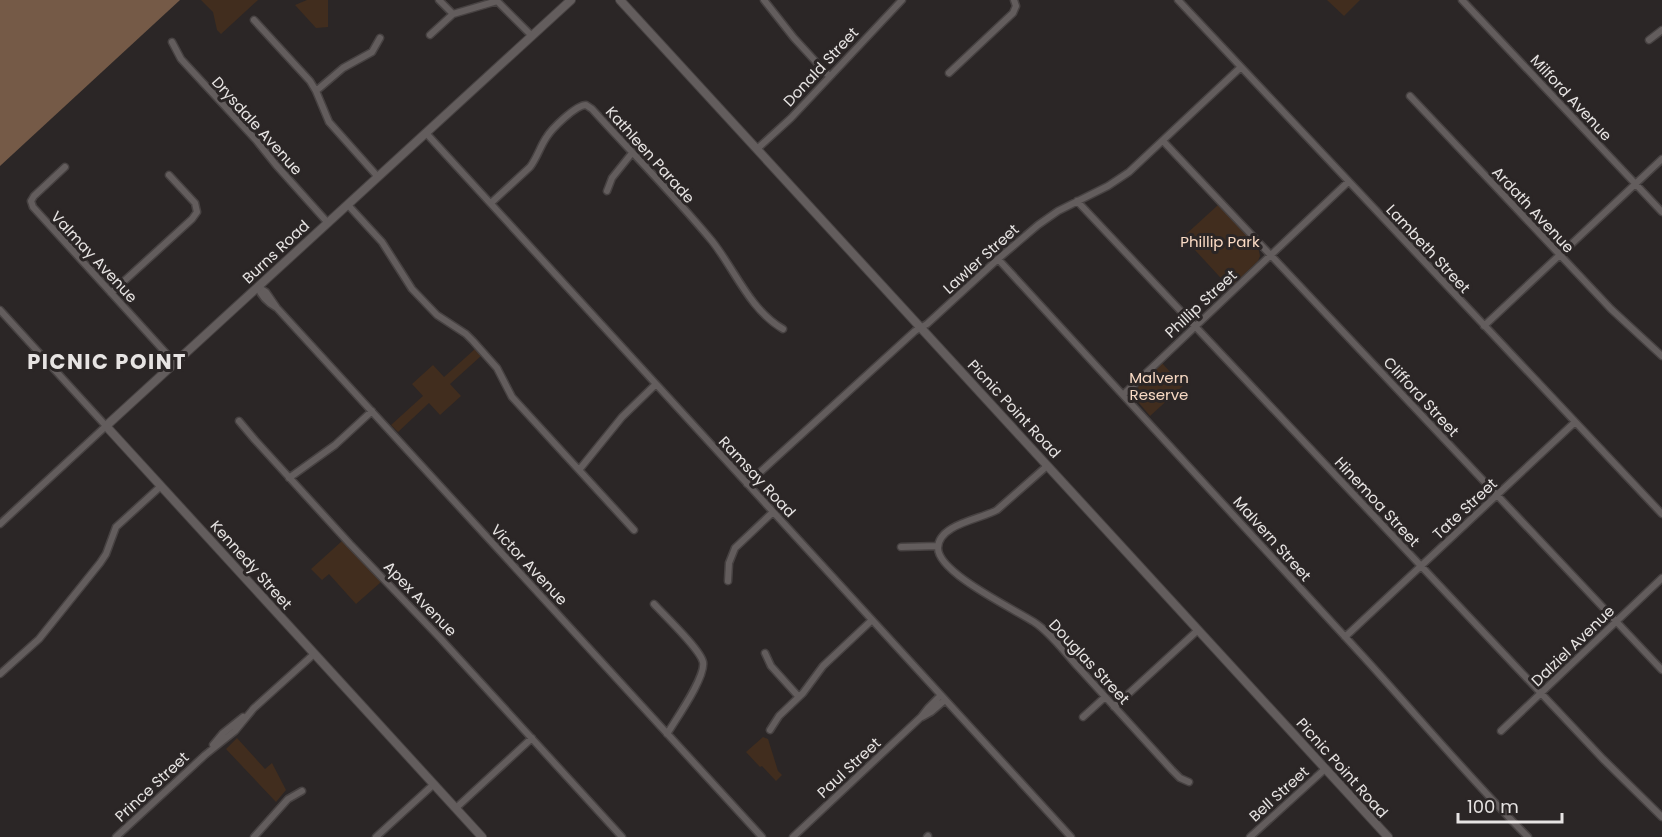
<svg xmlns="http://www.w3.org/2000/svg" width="1662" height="837" font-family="Poppins,sans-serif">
  <rect width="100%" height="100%" fill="#2b2626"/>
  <path fill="#412d1e" d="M201 0H258L221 34 217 30 213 12Z
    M307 0H328V27L316 28 295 5Z
    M1327 0H1360L1344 16Z
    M1218 205 1258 247 1260 256 1258 261 1230 288 1183 237Z
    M475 349 481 356 450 384 461 396 440 415 429 403 398 432 391 425 423 396 412 384 433 365 444 377Z
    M1162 363 1183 386 1150 416 1134 397V391Z
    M342 541 381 582 356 604 329 574 322 580 311 569Z
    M763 737 768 739 778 771 782 775 776 781 762 766 760 767 746 752Z
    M237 738 265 769 272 763 286 790 276 802 226 749Z"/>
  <path fill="#755a47" d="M0 0H180L0 166Z"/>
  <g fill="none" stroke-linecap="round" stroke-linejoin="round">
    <defs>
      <path id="minor" d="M439 0 453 14 497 1 532 36
        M764 0 794 38 829 76
        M1178 0 1662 514
        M1462 0 1662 212
        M254 20 310 81 316 91 329 122 378 177
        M430 35 453 14
        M1649 40 1662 30
        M172 42 181 59 256 140 276 165 328 223
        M949 73 1013 13 1016 6 1014 0
        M316 91 343 68 372 52 380 38
        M1410 96 1611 309 1662 356
        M426 133 1071 837
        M1163 141 1662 670
        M757 149 791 118 902 0
        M65 167 34 196 31 201 33 207 175 363
        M607 191 612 178 632 153
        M1077 201 1603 759 1662 817
        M491 203 530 167C537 158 540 147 546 138 552 128 576 105 586 105L592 109C632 153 674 195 712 241 735 270 750 310 783 329
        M348 205 382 242 412 289 437 315 466 334 473 341 497 368 512 397 634 530
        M998 259C1119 389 1239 521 1360 653 1416 714 1469 778 1528 837
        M258 287 266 292 277 308 762 837
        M258 287C261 297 268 303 277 308
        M111 293 192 219 197 212 195 203 169 175
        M0 310 106 426 0 524
        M1484 326 1662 159
        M1124 394 1348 182
        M239 421 255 440 350 544 440 638 622 837
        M1047 466 997 510C982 519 938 524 938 548 938 573 1014 609 1034 622 1051 633 1065 653 1079 668 1110 702 1141 736 1172 770L1180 778 1189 782
        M579 470 622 417 656 384
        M289 478 335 445 372 411
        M747 484 915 331 927 324 998 259 1038 225 1058 211 1108 186 1129 172 1241 67
        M901 547 938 546
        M728 581 729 563 735 548 773 512
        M654 604C665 616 700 649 703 662 706 677 676 719 667 734
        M1345 637 1575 422
        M765 653 771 666 799 697
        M0 674 39 639 100 563 106 554 116 527 161 486
        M1114 707 1198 630
        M253 709 314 654
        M922 717 931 712 945 700
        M1083 717 1105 697
        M770 730 779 716 803 693 823 666 872 620
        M1501 731 1662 578
        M213 745 223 733 243 717
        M456 808 532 738
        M116 837 205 755 235 731 254 708
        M254 837 288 799 302 791
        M376 837 434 784
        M793 837 921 717 928 708 941 695
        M927 837 928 836
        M1250 837 1325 769"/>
      <path id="tertiary" d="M620 0 1388 837
        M482 837 106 426 571 0"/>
    </defs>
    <use href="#minor" stroke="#474242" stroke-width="9"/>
    <use href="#tertiary" stroke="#474242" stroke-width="10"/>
    <use href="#minor" stroke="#635d5d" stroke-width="6"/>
    <use href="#tertiary" stroke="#635d5d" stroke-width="8"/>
  </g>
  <g text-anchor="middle" stroke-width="6" stroke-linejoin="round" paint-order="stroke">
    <g font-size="15" fill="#e7e4e3" stroke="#2b2626">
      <text transform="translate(821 67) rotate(-47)" y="5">Donald Street</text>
      <text transform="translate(1571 98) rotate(47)" y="5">Milford Avenue</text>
      <text transform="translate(257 126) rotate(48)" y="5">Drysdale Avenue</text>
      <text transform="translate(650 155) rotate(48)" y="5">Kathleen Parade</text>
      <text transform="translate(1533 210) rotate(47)" y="5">Ardath Avenue</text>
      <text transform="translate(1428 249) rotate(47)" y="5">Lambeth Street</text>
      <text transform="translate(276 252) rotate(-43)" y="5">Burns Road</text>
      <text transform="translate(94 257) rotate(47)" y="5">Valmay Avenue</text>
      <text transform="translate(981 259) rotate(-42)" y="5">Lawler Street</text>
      <text transform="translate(1201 304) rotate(-43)" y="5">Phillip Street</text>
      <text transform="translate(1421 397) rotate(47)" y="5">Clifford Street</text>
      <text transform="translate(1014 409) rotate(47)" y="5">Picnic Point Road</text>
      <text transform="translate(757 477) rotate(47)" y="5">Ramsay Road</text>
      <text transform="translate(1377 502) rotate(47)" y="5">Hinemoa Street</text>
      <text transform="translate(1465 509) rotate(-43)" y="5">Tate Street</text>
      <text transform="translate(1272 539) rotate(48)" y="5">Malvern Street</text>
      <text transform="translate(251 565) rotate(48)" y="5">Kennedy Street</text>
      <text transform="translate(529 565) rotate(47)" y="5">Victor Avenue</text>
      <text transform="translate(420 599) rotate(46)" y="5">Apex Avenue</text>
      <text transform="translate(1573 646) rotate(-44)" y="5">Dalziel Avenue</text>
      <text transform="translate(1089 662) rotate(47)" y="5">Douglas Street</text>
      <text transform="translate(849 768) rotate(-43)" y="5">Paul Street</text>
      <text transform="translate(1342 768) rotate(48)" y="5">Picnic Point Road</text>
      <text transform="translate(152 787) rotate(-43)" y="5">Prince Street</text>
      <text transform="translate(1279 794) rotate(-42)" y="5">Bell Street</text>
    </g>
    <g font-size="15" fill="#f9dac4" stroke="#2b2626">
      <text x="1220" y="247">Phillip Park</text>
      <text x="1159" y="383">Malvern<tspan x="1159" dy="17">Reserve</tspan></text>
    </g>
    <g font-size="21" font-weight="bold" letter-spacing="1.5" fill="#e7e4e3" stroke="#2b2626">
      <text x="107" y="369">PICNIC POINT</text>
    </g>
  </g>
  <path d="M1458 813v9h104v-9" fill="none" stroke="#e7e4e3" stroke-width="3"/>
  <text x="1467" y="813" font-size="18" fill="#e7e4e3" stroke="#2b2626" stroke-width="4.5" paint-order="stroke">100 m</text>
</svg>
